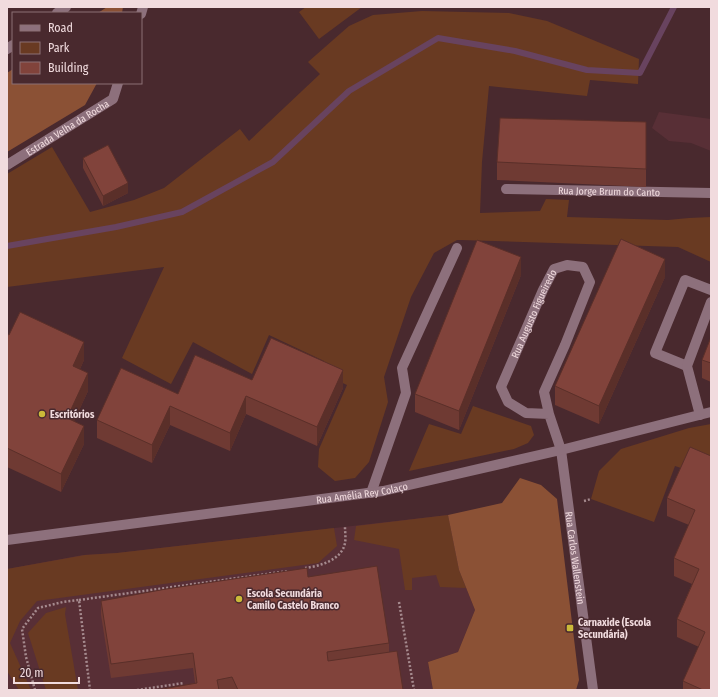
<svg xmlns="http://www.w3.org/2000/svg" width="718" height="697" font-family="'Fira Sans Condensed',sans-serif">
  <rect width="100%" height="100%" fill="#49292e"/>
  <path fill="#582f36" d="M659 112 711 119V151L691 143 669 141 652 128Z
    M448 515 459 570 475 610 458 652 428 662 433 690H7V569L83 555 117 553Z"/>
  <path fill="#693a22" d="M306 7H362L319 39 299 12Z
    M422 11 509 13 547 21 639 59 638 84 590 80 587 96 489 86 482 162 480 213 540 211 546 199 569 200 567 217 668 220 689 218 711 217V262L678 247 461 240H457L434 253 411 297 384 377 388 402 369 462 355 478 335 481 318 467 319 449 347 385 321 373 324 361 269 335 252 374 193 342 171 384 122 358 164 267 7 287V174L52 147 90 212 134 200 164 188 240 129 249 141 320 74 308 62 349 26 373 15Z
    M473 406 531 426 534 435 528 443 514 449 409 471 429 424 461 434Z
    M711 424V478L675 466 654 522 591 499 599 471 621 449 689 428Z
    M448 515 459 570 466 588 440 587 436 575 412 578V590H405L399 549 354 540 356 526Z
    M334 528 337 546 318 563 37 601 20 621 10 643 31 690H19L7 671V569L85 555 117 553Z
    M66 607 65 614 78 690H46L28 633 46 613Z"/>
  <path fill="#8b5135" d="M107 7H123L122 13H98Z
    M13 69V83H97L85 105 7 152V73Z
    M520 478 541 485 557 499 579 680 576 690H433L428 662 458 652 475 610 459 570 448 515 502 503Z"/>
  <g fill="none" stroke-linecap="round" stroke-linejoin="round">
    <path stroke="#68435f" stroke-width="6" d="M7 246 116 227 182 212 273 162 349 91 438 38 515 51 587 70 640 73 674 7"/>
    <path stroke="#a58a8e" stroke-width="2.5" stroke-dasharray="2 2" stroke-linecap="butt" d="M584 501 591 499
      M305 568C320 566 342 560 345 543 346 538 345 532 345 527
      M79 600 288 571
      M399 602 414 690
      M35 690 26 657 22 629 38 608 63 602 79 600 90 690
      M137 690 184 683"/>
    <g stroke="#8d707c" stroke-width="10">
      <path d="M57 13 66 7"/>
      <path d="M141 14 143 7"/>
      <path d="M7 49 13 45"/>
      <path id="s1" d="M7 165 113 99 118 83"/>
      <path id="s2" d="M506 189 711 193"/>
      <path d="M687 366 655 353 685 280 711 290"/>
      <path id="s3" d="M549 414 526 413 508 402 501 387 543 290 554 269 567 265 583 267 590 282 565 345 544 392 549 414 561 450 593 690"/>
      <path d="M700 415 687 366 711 302"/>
      <path d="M371 493 406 393 402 368 457 248"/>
      <path id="s4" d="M7 540 383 491 561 450 711 412"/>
    </g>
  </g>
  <path fill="#6f3a33" d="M646 122V187L497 180V162Z
    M83 158 128 193 103 206 83 168Z
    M521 275 459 430 415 412V394Z
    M665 277 599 424 555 405V386Z
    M7 334 84 360 80 369 88 391 74 421 84 444 61 492 7 467Z
    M711 337V382L702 378V360Z
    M252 380 343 388 317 446 246 414 230 451 170 425 152 463 97 438V420L178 394Z
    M690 447 711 690H683V681L699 647 677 637V619L692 584 674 576V558L689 525 667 516V498Z
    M308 577 389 643V652L403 690H157L195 683 193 668 111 678 101 615V601Z"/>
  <path fill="#5a2f29" d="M128 183V193L103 206V196Z
    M521 257V275L459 430V411Z
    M665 259V277L599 424V406Z
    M84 342V360L73 384V366Z
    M343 370V388L317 446V427Z
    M88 373V391L67 436V418Z
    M246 396V414L230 451V433Z
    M170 406V425L152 463V445Z
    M84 426V444L61 492V474Z"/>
  <path fill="#81433b" stroke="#5a2f29" d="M500 118 646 122V169L497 162Z
    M108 145 128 183 103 196 83 158Z
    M621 239 665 259 599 406 555 386Z
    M477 240 521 257 459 411 415 394Z
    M20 312 84 342 73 366 88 373 67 418 84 426 61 474 7 448V334L9 335Z
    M711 337V363L702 360Z
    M271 338 343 370 317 427 246 396 230 433 170 406 152 445 97 420 121 368 178 394 195 355 252 380Z
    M690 447 711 456V690H703L683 681 705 632 677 619 699 569 674 558 695 510 667 498Z
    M377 566 389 643 327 652 328 661 397 651 403 690H238L232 677 217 680 219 690H157L197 683 193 653 111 664 101 601 166 589 307 568 308 577Z"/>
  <g fill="#cbba39" stroke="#49292e" stroke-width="1.5">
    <circle cx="42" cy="414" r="4"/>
    <circle cx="239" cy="599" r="4"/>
    <rect x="566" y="624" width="8" height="8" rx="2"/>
  </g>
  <g text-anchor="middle" stroke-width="3" stroke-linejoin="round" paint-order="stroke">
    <g font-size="10" fill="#f1dbde" stroke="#49292e">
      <text dy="4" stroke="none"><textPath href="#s1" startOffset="71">Estrada Velha da Rocha</textPath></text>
      <text dy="4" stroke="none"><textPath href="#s2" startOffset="103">Rua Jorge Brum do Canto</textPath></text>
      <text dy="4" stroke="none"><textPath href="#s3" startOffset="141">Rua Augusto Figueiredo</textPath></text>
      <text dy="4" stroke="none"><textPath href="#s4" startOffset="358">Rua Amélia Rey Colaço</textPath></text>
      <text dy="4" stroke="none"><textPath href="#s3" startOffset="525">Rua Carlos Wallenstein</textPath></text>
    </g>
    <g font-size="10" font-weight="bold" fill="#f1dbde" stroke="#49292e" text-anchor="start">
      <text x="50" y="418">Escritórios</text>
      <text x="247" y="597">Escola Secundária<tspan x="247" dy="12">Camilo Castelo Branco</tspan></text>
      <text x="578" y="626">Carnaxide (Escola<tspan x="578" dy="12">Secundária)</tspan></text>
    </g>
  </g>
  <rect width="718" height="697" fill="none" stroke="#f1dbde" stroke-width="16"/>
  <rect x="12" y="12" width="130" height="72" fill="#49292e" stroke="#8c7074"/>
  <rect x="20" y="25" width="20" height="6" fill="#8d707c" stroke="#8c7074"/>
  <text x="48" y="32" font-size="12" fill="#f1dbde">Road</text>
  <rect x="20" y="42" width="20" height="12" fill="#693a22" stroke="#8c7074"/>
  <text x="48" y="52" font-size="12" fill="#f1dbde">Park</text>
  <rect x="20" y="62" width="20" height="12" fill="#81433b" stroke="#8c7074"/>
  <text x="48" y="72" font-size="12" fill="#f1dbde">Building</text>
  <path d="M14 677v6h65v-6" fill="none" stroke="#f1dbde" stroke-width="2"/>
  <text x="20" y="677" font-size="12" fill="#f1dbde" stroke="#49292e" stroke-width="3" paint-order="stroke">20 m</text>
</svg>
